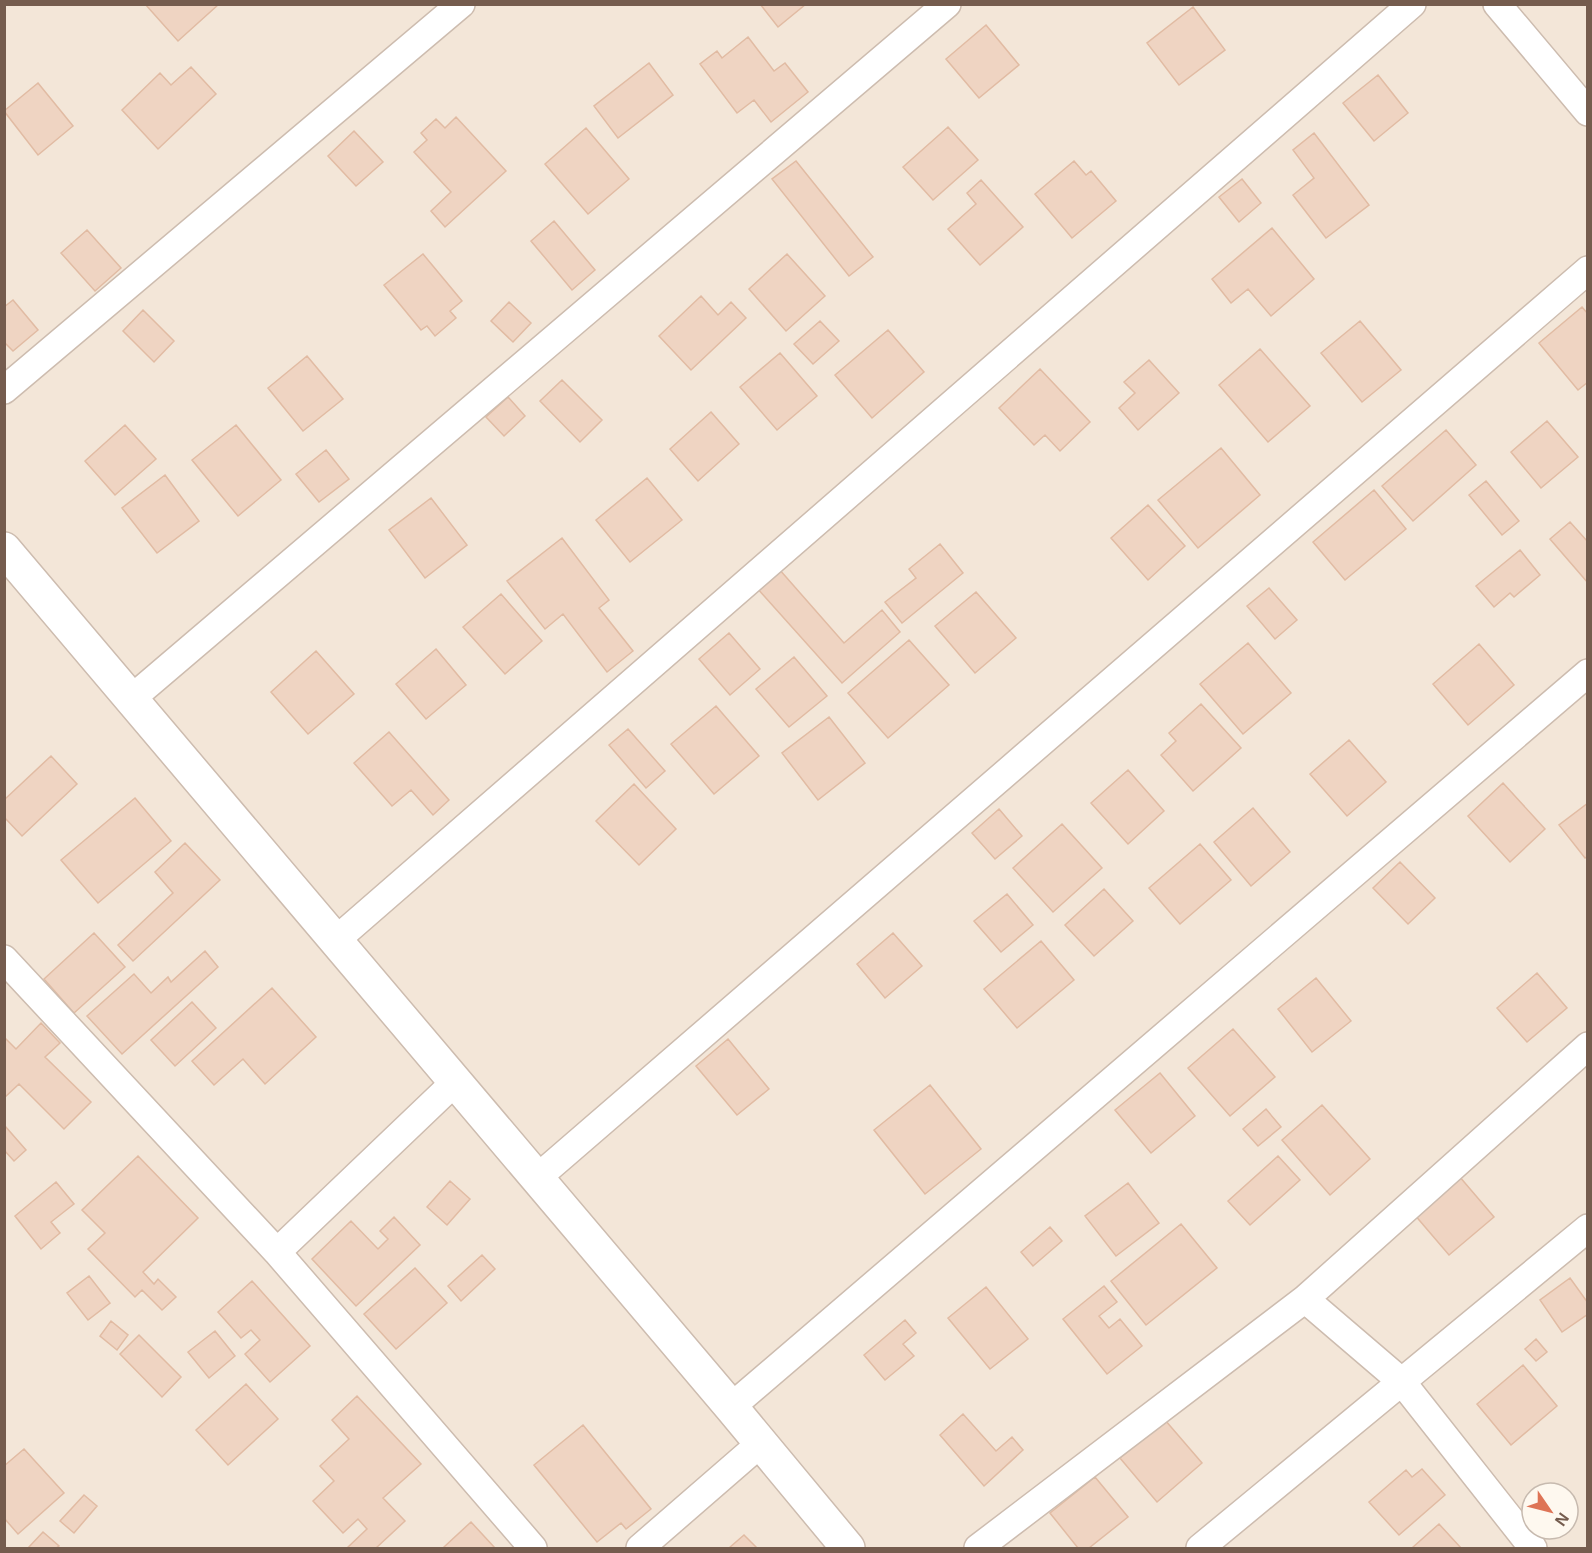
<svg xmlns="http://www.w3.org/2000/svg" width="1592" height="1553" font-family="Arial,sans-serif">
  <rect width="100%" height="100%" fill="#fbf4e9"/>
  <path fill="#f3e6d8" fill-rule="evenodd" d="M5 5H1587V1548H5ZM1532 1493H1568V1529H1532Z"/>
  <path fill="#efd4c2" stroke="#e1bba3" stroke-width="1.5" d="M145 4H219L178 41Z
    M760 4H806L778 27Z
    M1193 7 1225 50 1179 85 1147 43Z
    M986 25 1019 65 979 98 946 59Z
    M748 37 774 71 785 63 808 92 771 122 754 100 737 113 700 64 717 51 722 58Z
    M649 63 673 95 618 138 594 106Z
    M191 67 216 94 158 149 122 110 160 73 171 85Z
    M1378 75 1408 113 1374 141 1343 103Z
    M38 83 73 126 38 155 4 111Z
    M456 117 506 171 445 227 431 211 451 192 414 152 427 140 421 133 436 119 445 128Z
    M948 127 978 160 933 200 903 167Z
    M586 128 629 179 588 214 545 164Z
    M354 131 383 162 356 186 328 156Z
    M1314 133 1369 205 1326 238 1293 195 1314 178 1293 150Z
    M796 161 873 257 849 276 772 179Z
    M1074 161 1086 175 1091 171 1116 201 1072 238 1035 194Z
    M1242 179 1261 203 1239 222 1219 197Z
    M981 180 1023 227 980 265 948 229 976 204 967 193Z
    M554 221 595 270 572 290 531 241Z
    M1272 228 1314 279 1271 316 1248 289 1231 303 1212 279Z
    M87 230 121 268 95 291 61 253Z
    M423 254 462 301 450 311 456 318 435 336 427 326 421 330 384 285Z
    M787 254 825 296 786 331 749 289Z
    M701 296 718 315 731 302 746 318 691 370 659 336Z
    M13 300 38 330 13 351 4 342V307Z
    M509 302 531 323 513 342 491 321Z
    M1582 307 1588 314V382L1578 390 1539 343Z
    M143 310 174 341 154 362 123 331Z
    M820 321 839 341 813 364 794 344Z
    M1360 321 1401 370 1362 402 1321 353Z
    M888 330 924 372 872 418 835 375Z
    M1260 349 1310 406 1268 442 1219 385Z
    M780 353 817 396 777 430 740 387Z
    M307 356 343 399 303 431 268 388Z
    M1149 360 1179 393 1138 430 1119 408 1135 393 1124 382Z
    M1040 369 1090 422 1060 451 1045 435 1034 445 999 408Z
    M562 380 602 420 580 442 540 401Z
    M508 397 525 416 504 436 486 417Z
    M711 412 739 444 698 481 670 449Z
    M1547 421 1578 457 1541 488 1511 452Z
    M125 425 156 459 115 495 85 461Z
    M236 425 281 480 238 516 192 460Z
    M1446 430 1476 465 1413 521 1382 486Z
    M1221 448 1260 495 1198 548 1158 500Z
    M326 450 349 479 319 502 296 474Z
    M165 475 199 521 157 553 122 508Z
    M647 478 682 520 630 562 596 520Z
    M1486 481 1519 521 1502 535 1469 495Z
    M1374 490 1406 529 1345 580 1313 542Z
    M431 498 467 545 425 578 389 530Z
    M1148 505 1185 546 1148 580 1111 538Z
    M1570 522 1588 542V583L1550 539Z
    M562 538 609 600 599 608 633 651 607 672 563 614 545 629 507 581Z
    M940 544 963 573 902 623 885 602 916 578 909 569Z
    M1520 550 1540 575 1514 597 1510 593 1494 607 1476 586Z
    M779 569 844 643 882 610 900 632 842 683 757 588Z
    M1269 588 1297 620 1275 639 1247 606Z
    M976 592 1016 638 975 673 935 626Z
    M501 594 542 641 505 674 463 627Z
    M729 633 760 669 730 695 699 659Z
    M909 640 949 685 888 738 848 693Z
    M1248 643 1291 693 1243 734 1200 684Z
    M1479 644 1514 685 1468 725 1433 684Z
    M436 649 466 685 426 719 396 684Z
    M316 651 354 694 308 734 271 692Z
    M794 657 827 696 789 727 756 689Z
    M1201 704 1241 748 1193 791 1161 755 1176 741 1169 733Z
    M716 706 759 756 714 794 671 744Z
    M829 717 865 763 818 800 782 753Z
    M628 729 665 771 646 788 609 745Z
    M389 732 449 800 433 815 411 790 392 806 354 763Z
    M1349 740 1386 782 1347 816 1310 774Z
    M51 756 77 784 22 836 4 817V800Z
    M1128 770 1164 811 1128 844 1091 803Z
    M1503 783 1545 829 1510 862 1468 816Z
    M634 784 676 829 639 865 596 821Z
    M135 798 171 841 98 903 61 860Z
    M1588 803V856L1585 858 1559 825Z
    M1253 808 1290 852 1251 886 1214 842Z
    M999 809 1022 836 995 859 972 833Z
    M1062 824 1102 868 1053 912 1013 868Z
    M185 843 220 880 133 961 118 945 173 893 155 872Z
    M1200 844 1231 880 1180 924 1149 888Z
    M1400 862 1435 898 1408 924 1373 888Z
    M1104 889 1133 921 1094 956 1065 925Z
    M1007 894 1033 925 1001 952 974 921Z
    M94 933 125 967 74 1013 44 979Z
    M893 933 922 966 885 998 857 964Z
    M1041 941 1074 980 1017 1028 984 989Z
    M205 951 218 967 122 1054 87 1016 134 974 151 993 168 977 171 982Z
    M1537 973 1567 1008 1527 1042 1497 1008Z
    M1316 978 1351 1021 1312 1052 1278 1009Z
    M272 988 316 1037 265 1084 243 1059 214 1085 192 1061Z
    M192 1002 216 1028 175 1066 151 1040Z
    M41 1023 60 1043 45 1057 91 1102 64 1129 19 1084 4 1098V1037L16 1049Z
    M1233 1029 1275 1077 1230 1116 1188 1068Z
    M728 1039 769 1089 737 1115 696 1066Z
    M1160 1073 1195 1116 1151 1153 1115 1110Z
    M930 1085 981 1149 925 1194 874 1130Z
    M1322 1105 1370 1159 1330 1195 1282 1140Z
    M1266 1109 1281 1127 1258 1146 1243 1129Z
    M5 1126 26 1150 14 1161 4 1150Z
    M138 1156 198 1218 143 1272 154 1284 158 1279 176 1297 162 1310 142 1290 135 1297 88 1249 105 1233 82 1210Z
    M1278 1156 1300 1180 1250 1225 1228 1201Z
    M1459 1176 1494 1217 1449 1255 1414 1214Z
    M450 1181 470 1199 447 1225 427 1207Z
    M56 1182 74 1204 51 1222 60 1233 41 1249 15 1216Z
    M1128 1183 1159 1223 1116 1256 1085 1216Z
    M394 1217 420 1245 356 1306 312 1259 351 1221 378 1249 388 1239 380 1231Z
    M1181 1224 1217 1268 1146 1325 1111 1281Z
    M1050 1227 1062 1241 1033 1266 1021 1252Z
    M482 1255 495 1269 461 1301 448 1286Z
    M415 1268 447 1303 396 1349 364 1314Z
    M89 1276 110 1303 88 1320 67 1293Z
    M1570 1278 1588 1303V1314L1562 1332 1540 1300Z
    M252 1281 310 1346 270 1382 245 1354 260 1340 251 1330 241 1338 218 1312Z
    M1104 1286 1117 1302 1099 1316 1109 1328 1120 1319 1142 1346 1107 1374 1063 1319Z
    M986 1287 1028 1339 990 1369 948 1318Z
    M905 1320 916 1333 903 1344 914 1356 885 1380 864 1355Z
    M111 1321 128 1335 117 1350 100 1336Z
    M215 1331 235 1356 209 1378 188 1352Z
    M139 1335 181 1377 162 1397 120 1354Z
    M1536 1339 1547 1352 1536 1361 1525 1349Z
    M1523 1365 1557 1406 1511 1445 1477 1404Z
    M246 1384 278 1419 228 1465 196 1430Z
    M357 1396 421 1464 383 1498 405 1521 376 1548H347L367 1529 358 1519 343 1533 313 1501 334 1481 320 1466 349 1439 332 1420Z
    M963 1414 996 1451 1012 1437 1023 1450 984 1486 940 1435Z
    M1165 1420 1202 1463 1157 1502 1120 1458Z
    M583 1425 651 1509 626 1529 621 1523 597 1542 534 1465Z
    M24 1449 64 1493 18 1534 4 1518V1466Z
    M1422 1469 1445 1495 1399 1535 1369 1502 1406 1470 1412 1477Z
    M1095 1477 1128 1517 1089 1548H1078L1050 1513Z
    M84 1495 97 1506 74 1533 60 1521Z
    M471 1522 495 1548H445L444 1547Z
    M1439 1524 1461 1548H1412Z
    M43 1532 59 1546 56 1548H28Z
    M744 1535 757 1548H729Z"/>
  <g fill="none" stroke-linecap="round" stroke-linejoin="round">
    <defs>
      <path id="minor" d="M1497 4 1588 112
        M4 390 461 4
        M131 699 947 4
        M336 940 1412 4
        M4 959 277 1252 533 1548
        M537 1178 1588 270
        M277 1252 455 1082
        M1305 1299 1402 1382 1533 1548
        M731 1407 1588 673
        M640 1548 761 1443
        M978 1548 1305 1299 1588 1046
        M1200 1548 1588 1228"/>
      <path id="tertiary" d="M4 549 731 1407 848 1548"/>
    </defs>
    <use href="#minor" stroke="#cdbcaf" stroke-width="30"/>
    <use href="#tertiary" stroke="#cdbcaf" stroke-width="36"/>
    <use href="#minor" stroke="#fff" stroke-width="27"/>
    <use href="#tertiary" stroke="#fff" stroke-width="33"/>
  </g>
  <rect width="1592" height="1553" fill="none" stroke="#755c4e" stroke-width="12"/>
  <g transform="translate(1550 1511) rotate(125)"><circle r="28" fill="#fef8ef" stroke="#c7baaf" stroke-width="1.5"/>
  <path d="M0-4.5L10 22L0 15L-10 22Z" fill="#de7456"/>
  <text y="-9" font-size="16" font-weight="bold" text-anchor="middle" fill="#755c4e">N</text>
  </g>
</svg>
